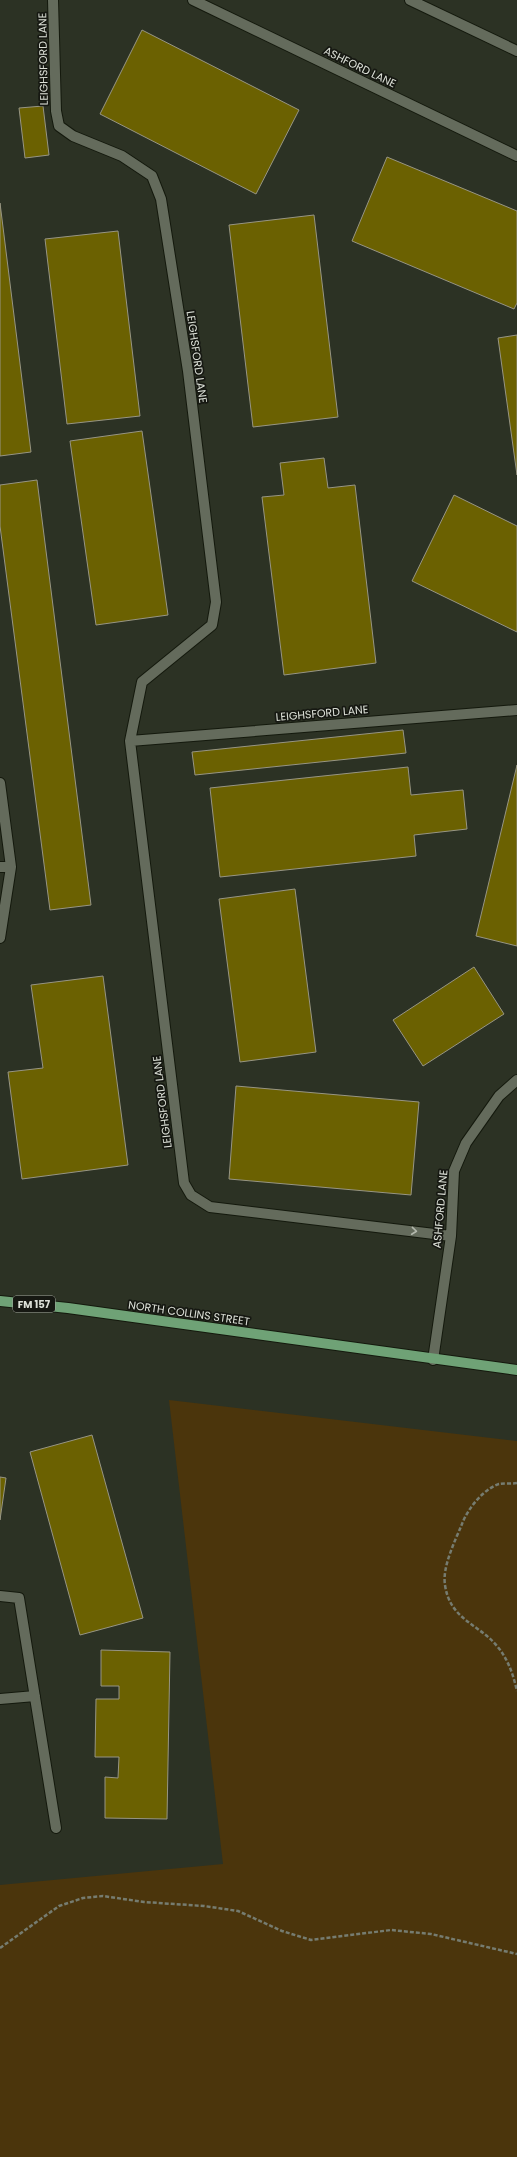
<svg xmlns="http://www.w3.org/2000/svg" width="517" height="2157" font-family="Poppins,sans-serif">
  <rect width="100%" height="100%" fill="#2c3224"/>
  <path fill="#4b350c" d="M169 1400 517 1441V2157H0V1885L223 1864Z"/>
  <path fill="#6b6101" stroke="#979584" d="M142 30 299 110 256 194 100 114Z
    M43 106 49 155 25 158 19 108Z
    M387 157 517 211V303L514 309 352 241Z
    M0 203 31 452 0 456Z
    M314 215 338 417 253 427 229 225Z
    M118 231 140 416 67 424 45 239Z
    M517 335V475L498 338Z
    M142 431 168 615 96 625 70 441Z
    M324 458 328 488 355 485 376 663 284 675 262 497 284 495 280 463Z
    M37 480 91 905 50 910 0 526V485Z
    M454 495 517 526V632L412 581Z
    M403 730 406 753 195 775 192 752Z
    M517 765V946L476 936Z
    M408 767 411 795 463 790 467 829 414 835 416 856 220 877 210 788Z
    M295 889 316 1052 240 1062 219 899Z
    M474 967 504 1014 423 1066 393 1020Z
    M103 976 128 1165 22 1179 8 1072 43 1068 31 985Z
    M236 1086 419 1102 411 1195 229 1179Z
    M92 1435 143 1618 80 1635 30 1452Z
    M0 1477 6 1478 0 1520Z
    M101 1650 170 1652 167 1819 105 1818V1777L118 1778 119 1757H95L96 1699H119V1686H101Z"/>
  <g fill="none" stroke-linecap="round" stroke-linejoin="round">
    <defs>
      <path id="minor" d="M53 0 56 111 59 126 73 136 122 156 152 176 161 199 188 371 216 602 212 625 142 682 130 741
        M193 0 517 156
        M410 0 517 51
        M0 783 11 867H0
        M0 938 11 867
        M451 1236 210 1207 191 1195 184 1183 130 741 517 710
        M433 1360 451 1236 454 1171 466 1143 499 1096 517 1080
        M0 1596 19 1598 56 1828
        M0 1699 35 1696"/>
      <path id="major" d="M0 1301 68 1308 517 1370"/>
    </defs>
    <use href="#minor" stroke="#14190d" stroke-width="12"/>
    <use href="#major" stroke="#14190d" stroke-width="12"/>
    <path stroke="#767c70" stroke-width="2.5" stroke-dasharray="4 2" stroke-linecap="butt" d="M517 1483C511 1484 504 1483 499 1484 483 1489 467 1510 462 1524 455 1541 442 1567 445 1585 450 1620 479 1624 497 1646 508 1659 513 1674 517 1691
      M0 1948 59 1906 83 1898 103 1896 144 1902 204 1906 238 1911 282 1931 311 1940 391 1930 431 1934 517 1954"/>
    <use href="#minor" stroke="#646b5c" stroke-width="10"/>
    <use href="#major" stroke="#6fa276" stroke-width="10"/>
  </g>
  <defs><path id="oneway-chevron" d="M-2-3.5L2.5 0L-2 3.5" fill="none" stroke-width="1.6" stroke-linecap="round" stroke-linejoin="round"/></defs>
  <use stroke="#b3b8ad" href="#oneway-chevron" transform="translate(414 1231) rotate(6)"/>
  <g text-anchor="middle" stroke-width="3.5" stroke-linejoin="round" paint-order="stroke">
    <rect fill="#161812" stroke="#a1a59d" stroke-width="1" x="13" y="1296" width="42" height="16" rx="3"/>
    <g font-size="10" font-weight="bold" fill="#dde1d8">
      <text x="34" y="1308">FM 157</text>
    </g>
    <g font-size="11" fill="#dde1d8" stroke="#161812">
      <text transform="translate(43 59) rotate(-91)" y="4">LEIGHSFORD LANE</text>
      <text transform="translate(360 67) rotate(26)" y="4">ASHFORD LANE</text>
      <text transform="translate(197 357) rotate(82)" y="4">LEIGHSFORD LANE</text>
      <text transform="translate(322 713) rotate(-5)" y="4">LEIGHSFORD LANE</text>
      <text transform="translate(162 1102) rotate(-97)" y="4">LEIGHSFORD LANE</text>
      <text transform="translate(440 1209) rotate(-85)" y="4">ASHFORD LANE</text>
      <text transform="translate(189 1313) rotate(8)" y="4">NORTH COLLINS STREET</text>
    </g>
  </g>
</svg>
